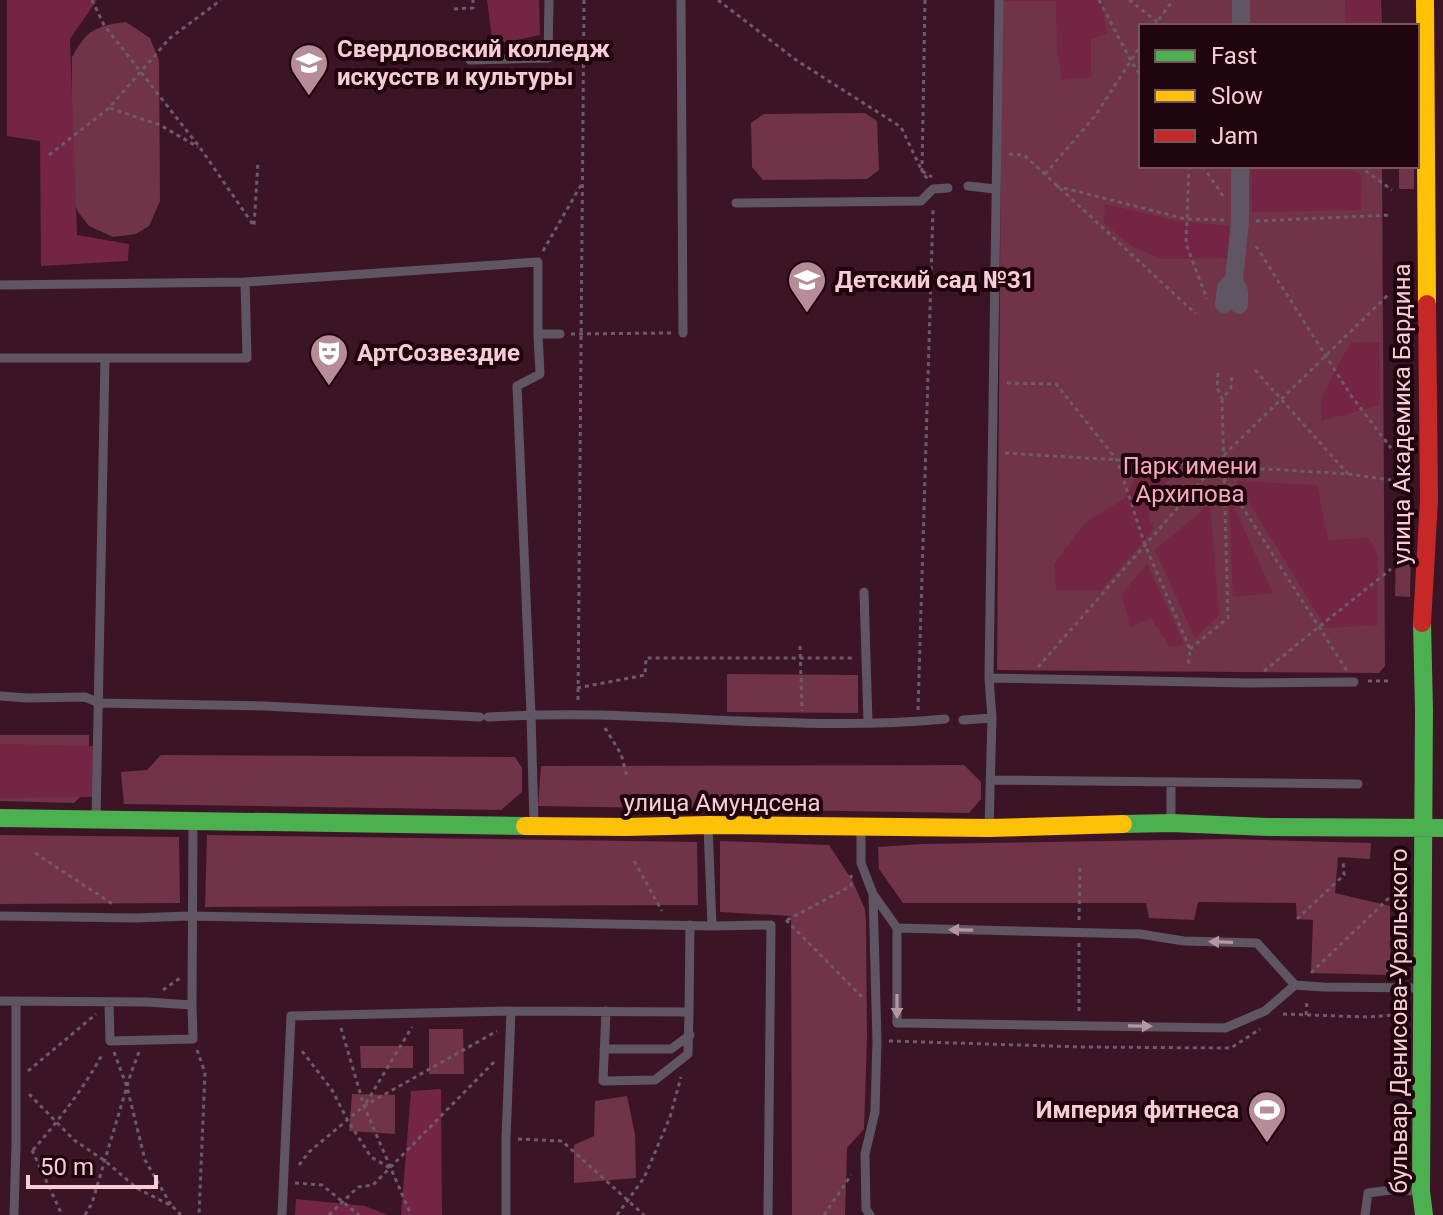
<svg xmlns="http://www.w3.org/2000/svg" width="1443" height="1215" font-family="Roboto,sans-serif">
  <rect width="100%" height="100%" fill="#3b1526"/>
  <path fill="#703347" d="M1002 0H1381L1382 26H1141V166H1382L1385 666 1379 673 997 670Z
    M126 22 150 38 159 60 160 201 149 226 136 234 113 237 89 226 78 212 72 196V57C87 30 95 26 126 22Z
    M865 113 877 121 879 170 867 179 763 180 752 167 751 123 764 114Z
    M1399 166H1414V189H1399Z
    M1396 546 1411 548 1410 597 1395 596Z
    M727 674 858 675V713L727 712Z
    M0 735H89V788L74 803 0 801Z
    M161 755 515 757 522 768V792L501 810 124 804 121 772 147 770Z
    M964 765 981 782V799L969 813 538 806 541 766Z
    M0 835 179 837 180 903 0 904Z
    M207 835 697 842 698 905 205 907Z
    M1230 839 1371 843 1370 859 1338 857 1335 893 1390 906 1391 975 1311 973 1313 920 1297 919 1296 903 1198 902 1194 920 1149 918 1146 903H903L879 869 878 847 923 844Z
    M720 841 829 845 852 880 865 909 866 920 867 1038 864 1129 847 1148 845 1215H792L791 916 720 912Z
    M429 1029H463L464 1074H429Z
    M360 1046H413V1068H361Z
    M352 1094 395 1095V1134L349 1131Z
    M627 1096 635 1134 636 1178 574 1183V1145L594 1136 595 1101Z"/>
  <path fill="#742543" d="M7 0H97L70 39 77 235 129 244 128 261 41 266 40 141 7 136Z
    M487 0H539L540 35 493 45Z
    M1004 0H1102L1107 34 1091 39V77L1062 80 1057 48 1056 1H1004Z
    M1345 0H1380L1381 26H1346Z
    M1251 166H1347L1362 176 1361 210 1252 212Z
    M1105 204 1178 221 1230 226 1229 258 1163 259 1133 247 1104 223Z
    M1351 342 1380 343V405L1321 421 1322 396Z
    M1141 469H1174L1148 515 1154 529 1101 590H1056L1054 564 1086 522 1124 499Z
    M1236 481 1317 485 1328 540 1369 538 1378 556V625L1326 628Z
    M1229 497 1273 593 1233 597Z
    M1210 504 1219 615 1195 638 1155 550Z
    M1147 564 1184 644 1170 647 1151 618 1130 627 1122 594Z
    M0 744 93 746V797L0 798Z
    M441 1089 442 1215H401L411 1091Z
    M296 1199 365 1206 388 1215H295Z"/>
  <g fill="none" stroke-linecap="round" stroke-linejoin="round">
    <path stroke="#6b5c67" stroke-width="3" stroke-dasharray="4 4" stroke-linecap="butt" d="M92 0 104 25 201 149 254 226 258 162
      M718 0 796 60 901 127 922 171 932 177
      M925 0 922 171 928 180
      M1099 0 1131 61 1141 76
      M1129 0 1163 26
      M454 9 473 8V0
      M1154 26 1173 0
      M110 108 160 125 198 147
      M1009 154 1024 155 1196 314
      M49 155 109 108 170 38 221 0
      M1189 166 1186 244 1207 299
      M1203 166 1223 196
      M1359 166 1392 190
      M1045 174 1095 116 1141 45
      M1056 186 1186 219 1224 220
      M1256 221 1391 215
      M1256 246 1350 394 1391 448
      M543 251 581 185
      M571 334 671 333
      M1255 370 1348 474
      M1218 373 1217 387 1222 399 1231 388 1232 373
      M1007 383 1056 384 1117 460 1145 545 1190 649 1188 667
      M1005 453 1348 474 1391 480
      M1224 455 1389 294
      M1224 478 1347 671
      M800 646 802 711
      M1190 649 1228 618 1222 399
      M1038 667 1204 478 1222 468
      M1264 671 1391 569
      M1368 681H1390
      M577 688 645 675 646 658H853
      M578 700 584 0
      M918 710 933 210
      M605 728 621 754 627 776
      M35 853 114 905
      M634 861 662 911
      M1297 919 1344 875 1343 860
      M786 920 862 997
      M787 920 851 886V875
      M1079 920 1080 864
      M1079 943V1012
      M1311 973 1395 892
      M163 990 180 978
      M1283 1014 1367 1017 1395 1015
      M1306 1015 1307 1000
      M341 1028 364 1106 411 1215
      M889 1041 1083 1047 1231 1048 1260 1029
      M197 1050 205 1073 199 1215
      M302 1051 332 1090 348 1121 371 1157 390 1168
      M114 1052 127 1087 145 1160 171 1205
      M28 1071 96 1014
      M29 1094 74 1140 105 1161 138 1189 172 1206 181 1215
      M366 1103 412 1027
      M518 1139 562 1141 644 1215
      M32 1150 62 1215
      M33 1150C59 1120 84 1088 103 1053
      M299 1165 309 1152 364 1106 497 1031
      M295 1183 322 1185 359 1215
      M85 1215 92 1203 131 1073 139 1052
      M329 1215 358 1187 373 1185 495 1061
      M617 1215 644 1178 670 1117 681 1077
      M824 1215 851 1175"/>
    <path stroke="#605663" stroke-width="9" d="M681 0 683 333
      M470 60 548 58 549 0
      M968 186 995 189
      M736 203 921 201 933 189 948 188
      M245 282 538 262V334H560
      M0 285 245 282 247 358H0
      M864 592 868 722
      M989 678 1249 683 1354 682
      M0 696 28 698 85 697 99 703 264 706 480 717
      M488 717C525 715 561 714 598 715 713 718 830 730 945 719
      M963 720 992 718
      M990 780 1358 784
      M96 820 105 359
      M1171 820V782
      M534 824 531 715 517 386 540 374 538 334
      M861 828V863L873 894 897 928V1023L1225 1028 1265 1011 1295 985 1257 943 1184 941 1140 934 897 928
      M989 828 992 718 989 678 999 0
      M0 916 134 918 189 916 712 926 708 826
      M712 926 771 925 768 1215
      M1295 985 1323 987 1419 988
      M0 1001 147 1002 192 1005 193 821
      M109 1003 110 1041 193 1039 192 1005
      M606 1011 603 1081 655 1080 688 1054 689 1012
      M604 1049H671L690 1035
      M14 1215 16 1144V1001
      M282 1215 291 1016 511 1011 689 1012 690 925
      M506 1215V1139L511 1011
      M870 1215 866 1209 865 1154 875 1112 877 1041 873 894
      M1365 1215 1368 1193 1391 1190 1418 1191"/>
    <path stroke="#605663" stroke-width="18" d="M1241 26V0
      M1234 280 1240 221V166
      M1224 304 1226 288 1234 280 1239 292V305"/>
    <path stroke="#4caf50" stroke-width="18" d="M1422 623 1424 710 1421 1191 1424 1215
      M0 818 525 826
      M1123 824 1171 823 1268 827 1443 828"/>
    <path stroke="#ffc107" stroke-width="18" d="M1425 0 1427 304
      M525 826 626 827 708 825 989 828 1123 824"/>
    <path stroke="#c62828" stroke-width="18" d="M1422 623 1429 500 1427 304"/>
  </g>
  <defs><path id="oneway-solid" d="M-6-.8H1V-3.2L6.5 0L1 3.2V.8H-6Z" transform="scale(2)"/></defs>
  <g fill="#b497a3">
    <use href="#oneway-solid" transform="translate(961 930) rotate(-179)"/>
    <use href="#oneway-solid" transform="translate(1221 942) rotate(-178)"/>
    <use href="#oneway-solid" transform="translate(897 1006) rotate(90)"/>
    <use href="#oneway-solid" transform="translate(1140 1026) rotate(1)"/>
  </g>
  <defs>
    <symbol id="university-pin" viewBox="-11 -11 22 30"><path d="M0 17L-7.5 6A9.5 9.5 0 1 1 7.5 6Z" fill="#b68c99" stroke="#21050e"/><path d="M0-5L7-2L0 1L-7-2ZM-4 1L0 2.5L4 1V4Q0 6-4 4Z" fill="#fff"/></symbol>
    <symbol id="school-pin" viewBox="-11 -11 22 30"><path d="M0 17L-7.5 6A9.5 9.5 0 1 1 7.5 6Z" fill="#b68c99" stroke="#21050e"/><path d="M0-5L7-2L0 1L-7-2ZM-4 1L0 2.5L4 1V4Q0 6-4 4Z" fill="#fff"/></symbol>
    <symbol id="theatre-pin" viewBox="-11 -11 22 30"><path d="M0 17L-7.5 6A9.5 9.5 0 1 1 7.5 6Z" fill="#b68c99" stroke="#21050e"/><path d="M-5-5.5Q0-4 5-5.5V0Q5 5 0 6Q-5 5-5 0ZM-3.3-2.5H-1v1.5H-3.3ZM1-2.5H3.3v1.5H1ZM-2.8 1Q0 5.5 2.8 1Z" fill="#fff"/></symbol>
    <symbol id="stadium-pin" viewBox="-11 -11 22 30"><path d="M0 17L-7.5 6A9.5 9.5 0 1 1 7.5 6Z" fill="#b68c99" stroke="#21050e"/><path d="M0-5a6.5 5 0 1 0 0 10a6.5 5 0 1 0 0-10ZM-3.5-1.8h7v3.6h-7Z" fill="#fff"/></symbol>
  </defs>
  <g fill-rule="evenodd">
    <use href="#university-pin" x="287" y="41" width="44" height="60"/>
    <use href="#school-pin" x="785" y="258" width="44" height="60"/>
    <use href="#theatre-pin" x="307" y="331" width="44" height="60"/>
    <use href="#stadium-pin" x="1245" y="1088" width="44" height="60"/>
  </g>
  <g text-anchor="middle" stroke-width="8" stroke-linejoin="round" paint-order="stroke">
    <g font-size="24" font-weight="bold" fill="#f8ccd7" stroke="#21050e" text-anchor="start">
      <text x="337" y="57">Свердловский колледж<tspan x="337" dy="28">искусств и культуры</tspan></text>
      <text x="835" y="288">Детский сад №31</text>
      <text x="357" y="361">АртСозвездие</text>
      <text x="1239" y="1118" text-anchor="end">Империя фитнеса</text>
    </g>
    <g font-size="24" fill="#f8ccd7" stroke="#21050e">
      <text transform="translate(1402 414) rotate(-90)" y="8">улица Академика Бардина</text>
      <text x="722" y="811">улица Амундсена</text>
      <text transform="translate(1399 1021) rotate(-90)" y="8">бульвар Денисова-Уральского</text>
    </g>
    <g font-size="24" fill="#f2a8bc" stroke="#21050e">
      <text x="1190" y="474">Парк имени<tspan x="1190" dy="28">Архипова</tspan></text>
    </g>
  </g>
  <rect x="1139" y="24" width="280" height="144" fill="#21050e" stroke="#77555e" stroke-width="2"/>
  <rect x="1155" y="50" width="40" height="12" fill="#4caf50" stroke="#77555e" stroke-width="2"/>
  <text x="1211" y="64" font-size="24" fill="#f8ccd7">Fast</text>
  <rect x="1155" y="90" width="40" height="12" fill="#ffc107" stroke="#77555e" stroke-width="2"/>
  <text x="1211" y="104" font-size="24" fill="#f8ccd7">Slow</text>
  <rect x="1155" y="130" width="40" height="12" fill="#c62828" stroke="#77555e" stroke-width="2"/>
  <text x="1211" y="144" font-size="24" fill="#f8ccd7">Jam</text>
  <path d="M28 1175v12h128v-12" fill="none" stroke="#f8ccd7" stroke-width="4"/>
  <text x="40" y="1175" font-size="24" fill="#f8ccd7" stroke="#21050e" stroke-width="6" paint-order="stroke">50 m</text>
</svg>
